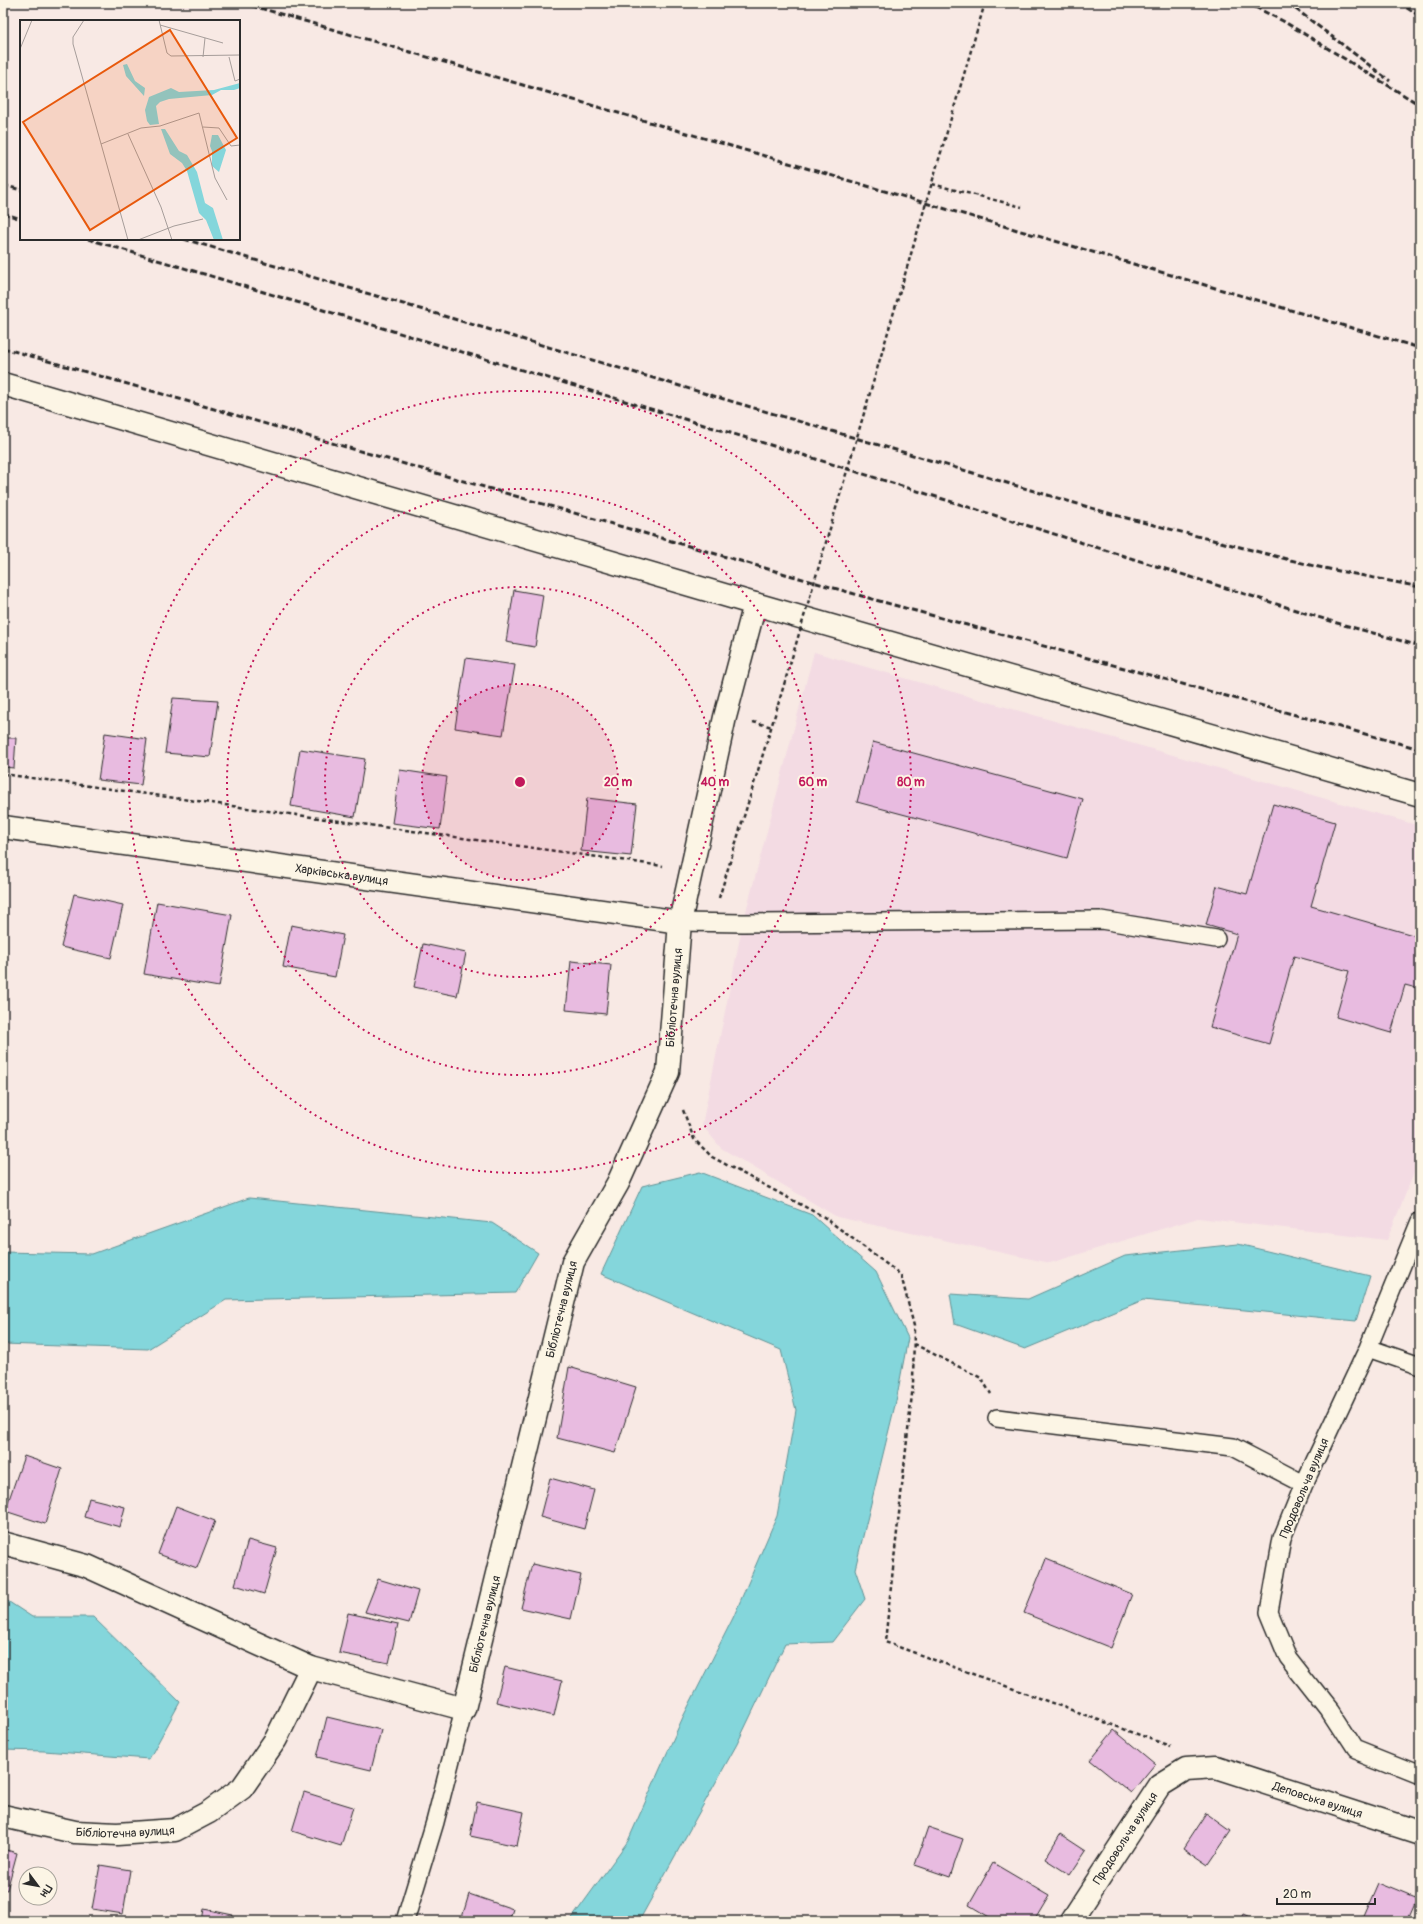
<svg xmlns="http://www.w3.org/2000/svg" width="1423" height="1924" font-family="Pangolin,sans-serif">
  <rect width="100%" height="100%" fill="#f8e9e4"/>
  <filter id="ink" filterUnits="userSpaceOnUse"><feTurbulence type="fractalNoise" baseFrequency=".025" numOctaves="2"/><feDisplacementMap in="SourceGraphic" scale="8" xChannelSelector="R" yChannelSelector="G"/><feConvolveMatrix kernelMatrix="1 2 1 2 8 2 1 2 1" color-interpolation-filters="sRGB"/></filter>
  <g filter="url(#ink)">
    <path fill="#f3dbe3" d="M814 652 1420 826V1162L1418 1163 1387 1240 1198 1218 1050 1263 837 1217 721 1148 702 1125 743 923Z"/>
    <path fill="#84d6db" stroke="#609295" d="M700 1172 812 1215 876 1272 908 1338 896 1401 855 1569 865 1599 832 1642 785 1644 737 1744 639 1921H570L628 1841 683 1717 733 1618 777 1516 796 1410 781 1350 601 1274 642 1186Z
      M249 1198 492 1223 538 1253 515 1293 226 1300 148 1349 3 1344V1252L92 1254Z
      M1238 1244 1370 1276 1356 1321 1143 1300 1025 1349 955 1324 950 1294 1028 1299 1125 1256Z
      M3 1598 32 1617H93L180 1702 149 1759 44 1751 3 1750Z"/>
    <path fill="#e8bbe0" stroke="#2b2b2b" d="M514 590 543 595 535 647 506 642Z
      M466 658 515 665 503 735 455 728Z
      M173 698 218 701 210 757 165 753Z
      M105 733 147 739 141 785 98 780Z
      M3 738H16L14 768 3 767Z
      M873 742 1083 799 1067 858 857 802Z
      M300 749 365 759 355 817 291 806Z
      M400 770 447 777 440 829 392 823Z
      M587 798 637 804 631 856 581 851Z
      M1273 804 1335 822 1311 906 1420 937V989L1405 985 1391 1033 1336 1017 1349 971 1294 956 1269 1044 1210 1027 1237 934 1206 925 1217 886 1247 894Z
      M74 894 123 905 111 958 61 947Z
      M157 902 232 915 219 987 144 974Z
      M291 925 343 935 335 977 283 967Z
      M423 944 466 953 457 996 414 987Z
      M571 961 611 965 606 1014 566 1010Z
      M569 1367 636 1387 615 1453 557 1438Z
      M24 1456 62 1469 45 1524 5 1511Z
      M550 1478 594 1490 584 1529 540 1517Z
      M89 1498 125 1507 120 1527 84 1517Z
      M176 1506 215 1521 197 1568 158 1554Z
      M248 1540 277 1548 264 1594 235 1585Z
      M1046 1559 1132 1594 1111 1648 1024 1613Z
      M532 1564 581 1575 571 1619 521 1608Z
      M378 1579 418 1591 409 1623 365 1612Z
      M348 1613 398 1624 389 1663 339 1653Z
      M505 1667 562 1681 554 1716 496 1702Z
      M327 1717 381 1730 371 1770 317 1757Z
      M1114 1730 1155 1764 1131 1793 1090 1760Z
      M304 1792 353 1807 341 1846 292 1831Z
      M477 1802 524 1812 517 1846 470 1836Z
      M1206 1813 1231 1831 1208 1865 1183 1848Z
      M928 1827 963 1839 950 1877 915 1865Z
      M1060 1834 1086 1851 1070 1875 1045 1859Z
      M3 1849 17 1853 7 1890 3 1889Z
      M993 1863 1049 1896 1034 1921H996L969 1905Z
      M100 1865 130 1870 123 1914 92 1909Z
      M1378 1882 1417 1898 1407 1921H1361Z
      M469 1894 513 1909 509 1921H461Z
      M204 1909 233 1915 231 1921H202Z
      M1243 1914 1259 1921H1240Z"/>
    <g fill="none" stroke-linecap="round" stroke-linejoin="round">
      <defs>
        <path id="service" d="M680 922 743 923 1101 920 1216 939
          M1420 1221 1368 1348 1304 1484 1282 1538 1269 1612 1288 1658 1329 1710 1355 1750 1420 1776
          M1368 1348 1420 1366
          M997 1418 1233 1447 1304 1484
          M405 1921 435 1822 464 1709"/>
        <g id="minor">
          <path d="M3 384 755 604"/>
          <path id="s1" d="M3 1543 87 1566 311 1668 464 1709 573 1262 618 1183 668 1072 680 922"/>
          <path id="s2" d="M3 1816 75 1832 117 1834 175 1830 209 1812 242 1788 276 1739 311 1668"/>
          <path id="s3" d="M1071 1921 1160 1785 1186 1769 1216 1767 1420 1833"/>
        </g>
        <g id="tertiary">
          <path id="s4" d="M3 827 680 922 725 717 755 604 1420 795"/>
        </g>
      </defs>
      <use href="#service" stroke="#2b2b2b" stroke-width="20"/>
      <use href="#minor" stroke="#2b2b2b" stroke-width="25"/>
      <use href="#tertiary" stroke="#2b2b2b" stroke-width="25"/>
      <path stroke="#2b2b2b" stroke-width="2.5" stroke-dasharray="4 3" stroke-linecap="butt" d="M932 184 1022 207
        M753 722 772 727
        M3 774 663 866
        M719 898 778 705
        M683 1110 694 1139 712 1157 824 1217 901 1275 914 1326 913 1385 885 1642 1170 1746
        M914 1344 981 1378 991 1394"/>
      <use href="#service" stroke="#fcf5e5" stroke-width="17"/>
      <use href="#minor" stroke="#fcf5e5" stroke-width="22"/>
      <use href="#tertiary" stroke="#fcf5e5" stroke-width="22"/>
      <path stroke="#2b2b2b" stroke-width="3" stroke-dasharray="6 3" stroke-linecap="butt" d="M243 3 1420 348
        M1247 3 1283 21 1420 105
        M1288 3 1390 81
        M1399 3 1420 16
        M3 185 21 190
        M3 213 21 219
        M88 239 800 454 1337 623 1420 646
        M184 239 1115 515 1314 566 1420 587
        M3 348 872 599 1420 749"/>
      <path stroke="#2b2b2b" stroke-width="2.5" stroke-dasharray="4 3" stroke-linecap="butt" d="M778 705 985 3"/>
    </g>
  </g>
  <circle cx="520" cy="782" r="98" fill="#c2185b" fill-opacity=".12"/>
  <g fill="none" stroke="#c2185b" stroke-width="2" stroke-dasharray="2 4">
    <circle cx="520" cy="782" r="98"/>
    <circle cx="520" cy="782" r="195"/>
    <circle cx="520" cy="782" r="293"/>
    <circle cx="520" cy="782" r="391"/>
  </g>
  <g text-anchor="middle" stroke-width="4" stroke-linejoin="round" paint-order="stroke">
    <g font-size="12" fill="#2b2b2b" stroke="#fcf5e5">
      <text dy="4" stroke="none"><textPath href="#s4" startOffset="342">Харківська вулиця</textPath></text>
      <text dy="4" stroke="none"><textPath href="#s1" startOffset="1239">Бібліотечна вулиця</textPath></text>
      <text dy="4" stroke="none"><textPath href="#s1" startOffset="903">Бібліотечна вулиця</textPath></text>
      <text transform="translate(1304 1488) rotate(-67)" y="4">Продовольча вулиця</text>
      <text dy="4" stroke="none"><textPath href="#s1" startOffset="579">Бібліотечна вулиця</textPath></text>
      <text dy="4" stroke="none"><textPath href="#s3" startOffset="330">Деповська вулиця</textPath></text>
      <text dy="4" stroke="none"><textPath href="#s2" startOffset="124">Бібліотечна вулиця</textPath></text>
      <text dy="4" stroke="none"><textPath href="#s3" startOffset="99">Продовольча вулиця</textPath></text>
    </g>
  </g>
  <g transform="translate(20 20)">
    <rect width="220" height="220" fill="#f8e9e4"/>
    <path d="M107 44 115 61 125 68 124 76 106 56 103 45ZM220 63V68L214 70H201L192 75 149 79 140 82 136 86 139 104 130 105 127 101 125 90 129 77 151 68 159 72 194 70ZM141 109H145L159 131 167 135 177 152 185 183 193 188 203 220H194L186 200 179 193 167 151 162 143 150 134ZM192 115H198L206 130 199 152 192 146V131L190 126Z" fill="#84d6db"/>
    <path fill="none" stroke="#a69d9a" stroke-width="1" d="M64 0 53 17V24L108 220M139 0 147 33 151 36 220 35M140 5 203 23M0 29 12 0M183 37 185 18M209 37 215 61 220 59M183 107 199 108 211 126 220 125M108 114 141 187 152 220M81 124 121 108 140 106 179 93 195 158 207 180M118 220 154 206 183 199"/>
    <path fill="#e8590c" fill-opacity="0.15" stroke="#e8590c" stroke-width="2" d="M150 10 217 118 70 210 3 102Z"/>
    <rect width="220" height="220" fill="none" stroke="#2b2b2b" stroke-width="2"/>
  </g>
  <circle cx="520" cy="782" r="6" fill="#c2185b" stroke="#fcf5e5" stroke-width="2"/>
  <g font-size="12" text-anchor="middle" font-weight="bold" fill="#c2185b" stroke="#fcf5e5" stroke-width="4" stroke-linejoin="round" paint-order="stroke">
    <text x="618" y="786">20 m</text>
    <text x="715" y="786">40 m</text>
    <text x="813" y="786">60 m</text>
    <text x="911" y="786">80 m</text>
  </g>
  <rect width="1423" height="1924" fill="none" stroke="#fcf5e5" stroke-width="16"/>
  <rect x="8" y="8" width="1407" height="1908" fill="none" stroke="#2b2b2b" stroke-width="1.5" filter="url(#ink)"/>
  <g transform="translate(38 1886) rotate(122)"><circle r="19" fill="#fcf5e5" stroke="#a8a49b"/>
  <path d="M0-3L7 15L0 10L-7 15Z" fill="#2b2b2b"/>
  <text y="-6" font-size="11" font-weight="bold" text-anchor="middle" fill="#2b2b2b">Пн</text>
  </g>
  <path d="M1277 1898v6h98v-6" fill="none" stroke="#2b2b2b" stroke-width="2"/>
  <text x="1283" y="1898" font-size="12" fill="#2b2b2b" stroke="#fcf5e5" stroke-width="3" paint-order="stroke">20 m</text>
</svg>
